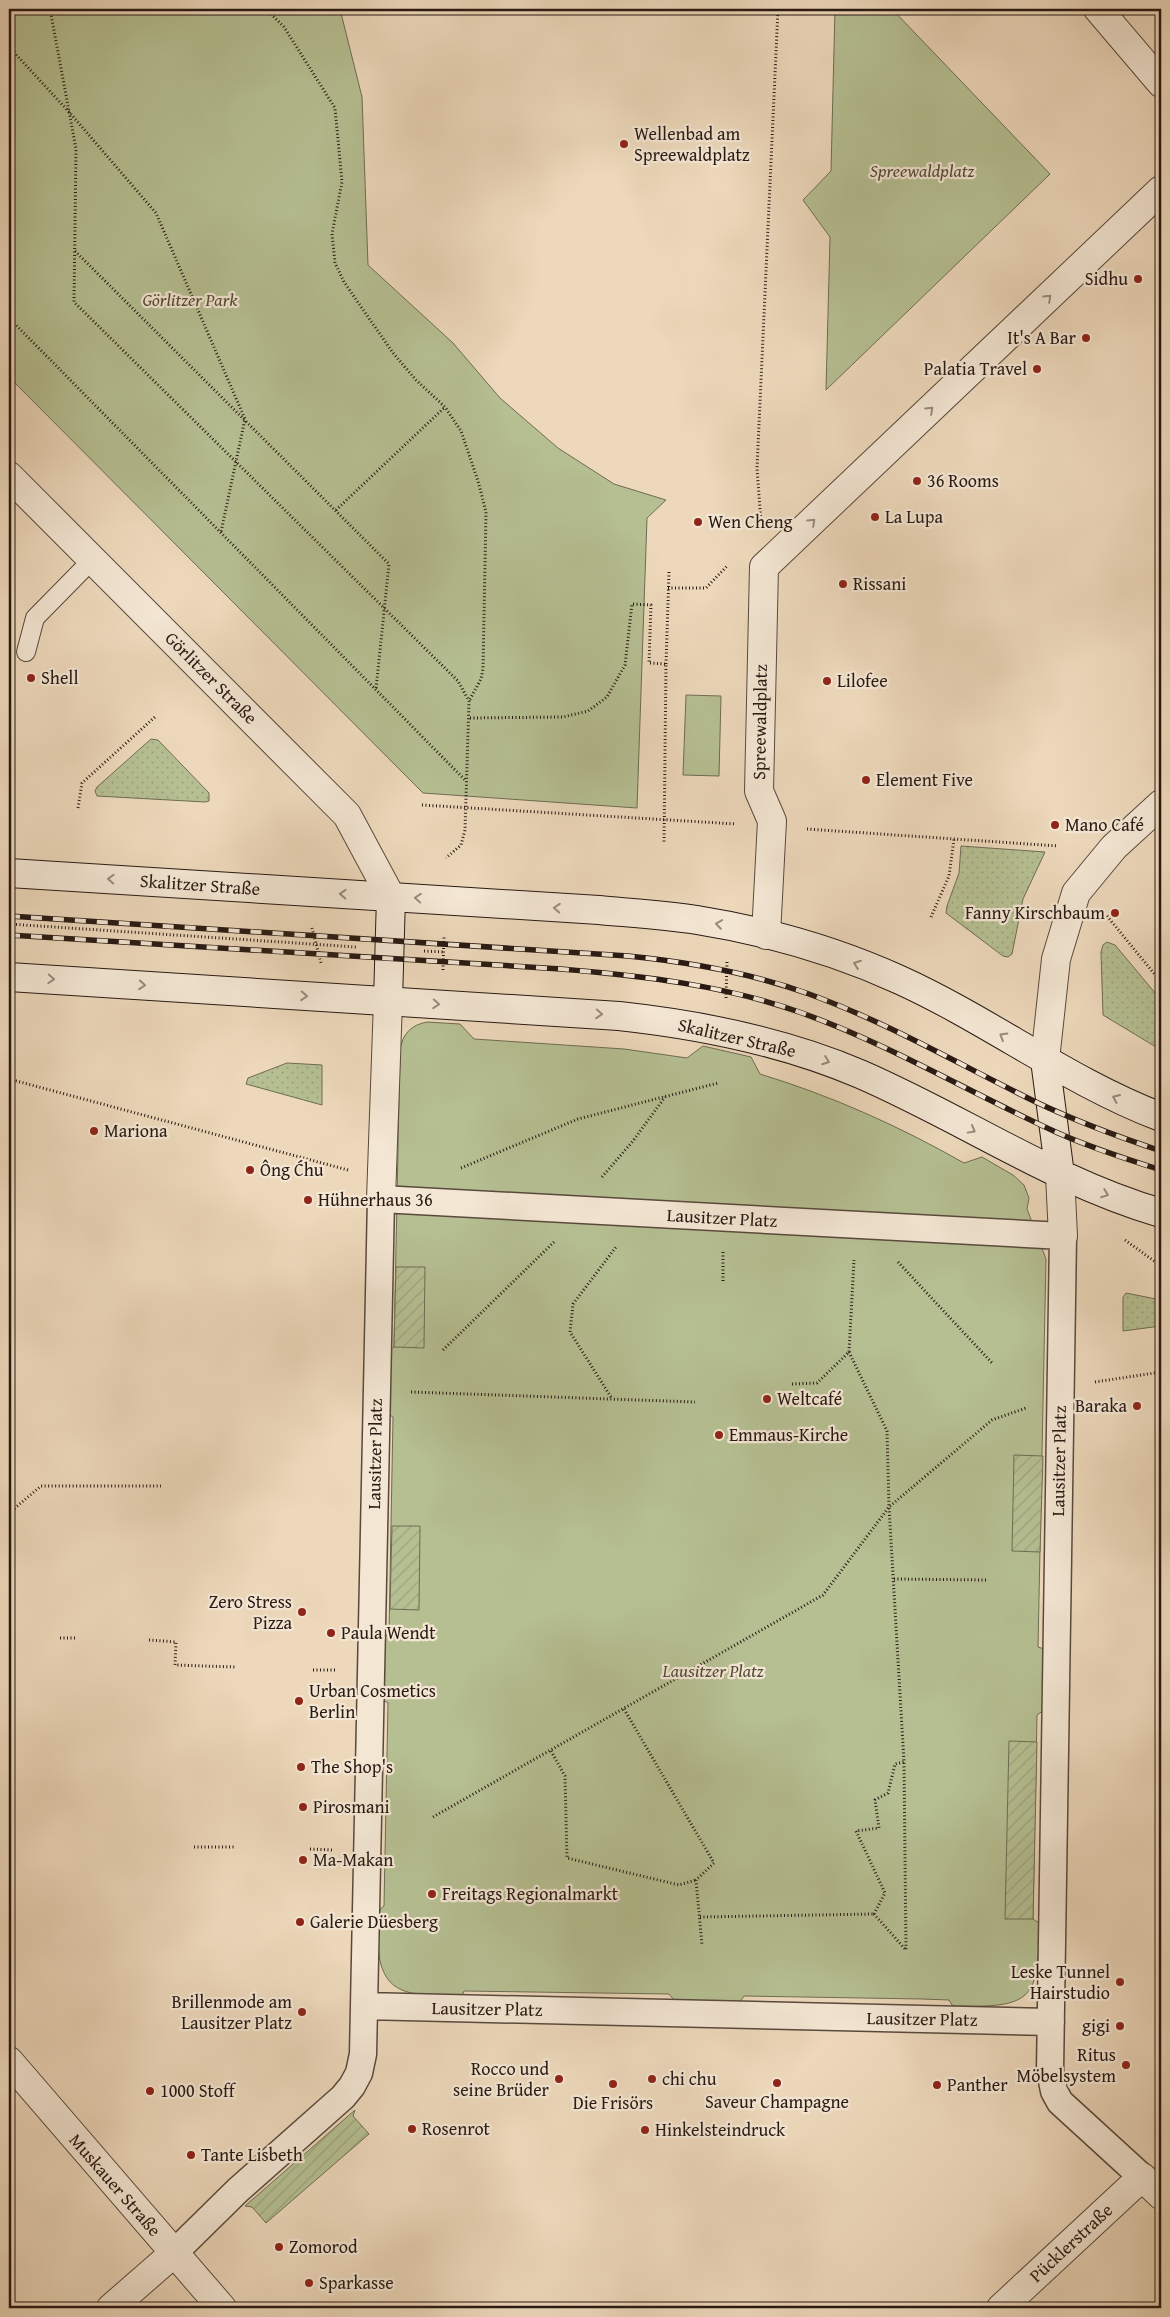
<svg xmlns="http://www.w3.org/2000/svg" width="1170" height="2317" font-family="'Gentium Book Plus',serif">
  <defs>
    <pattern id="grass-dots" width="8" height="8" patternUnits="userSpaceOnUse" patternTransform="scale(1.25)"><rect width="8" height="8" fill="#b5bf92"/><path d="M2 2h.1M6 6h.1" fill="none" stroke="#9ca47d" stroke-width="1.8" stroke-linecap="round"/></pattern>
    <pattern id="garden-furrows" width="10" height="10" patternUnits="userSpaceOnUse" patternTransform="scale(1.25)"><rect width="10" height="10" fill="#b5bf92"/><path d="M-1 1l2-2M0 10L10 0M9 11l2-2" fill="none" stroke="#9ca47d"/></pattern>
  </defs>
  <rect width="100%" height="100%" fill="#edd8bb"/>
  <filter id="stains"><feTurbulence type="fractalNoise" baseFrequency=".004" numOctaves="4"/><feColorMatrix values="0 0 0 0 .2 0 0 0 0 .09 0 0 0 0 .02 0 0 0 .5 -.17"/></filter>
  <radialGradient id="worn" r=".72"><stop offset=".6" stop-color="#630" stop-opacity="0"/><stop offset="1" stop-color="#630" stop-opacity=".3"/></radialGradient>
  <path fill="url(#grass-dots)" stroke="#6e6c52" d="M151 739 158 740 209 793V801L205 802 97 796 95 791 97 787Z
    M961 846 1045 852 1023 899 1012 954 1008 957 1003 956 946 913 947 906 959 873Z
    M1107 942 1115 945 1161 1000V1050L1103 1015 1101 952 1103 945Z
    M287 1063 322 1065V1105L246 1084 248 1078Z
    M1126 1293 1161 1300V1326L1123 1331V1297Z"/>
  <path fill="#b5bf92" stroke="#6e6c52" d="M9 9H340L362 97 368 265 453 343 500 398 558 448 614 484 666 500 647 518 637 808 423 793 9 377Z
    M835 9H892L1050 174 826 390 830 237 803 200 831 171Z
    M686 695 721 696 719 776 683 775Z
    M427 1022 460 1024 474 1039 624 1049 687 1058 703 1046 751 1057 760 1074C832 1096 899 1126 964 1163L982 1157 1013 1175 1024 1185 1029 1198 1027 1209 1046 1259 1038 1647 1044 1649V1710L1037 1715 1033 1919 1039 1923C1039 1999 1033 2008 955 2006L952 2005 949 2000 922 1999 744 1996 740 2002 674 2000 669 1994 464 1991 462 1996C410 1995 377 1999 378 1935 378 1925 375 1911 384 1906L388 1703 383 1700 385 1636 389 1634 393 1417 388 1414 389 1351 394 1347 400 1051C402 1034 411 1025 427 1022Z"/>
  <path fill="url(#garden-furrows)" stroke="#6e6c52" d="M396 1267H425L424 1348 394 1347Z
    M1014 1455 1043 1456 1040 1552 1012 1551Z
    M392 1526H420L419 1610 390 1609Z
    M1009 1741 1037 1742 1033 1919H1005Z
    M355 2110 353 2116 369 2134 266 2223 252 2207 245 2206Z"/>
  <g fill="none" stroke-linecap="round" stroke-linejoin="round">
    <defs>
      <path id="service" d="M26 652 35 618 92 560"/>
      <path id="pedestrian" d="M364 2006 1051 2022
        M174 2253 238 2190 343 2097 352 2086 359 2073 363 2054 364 2006 381 1199 1063 1236 1050 2071 1054 2091 1060 2102 1142 2177"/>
      <path id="minor" d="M9 476 347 815 391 897
        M766 935 772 821 759 791 764 567 1161 190
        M1045 1060 1056 959 1076 893 1114 847 1161 804
        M1060 1175 1063 1236
        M381 1199 388 1001
        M9 2061 222 2308
        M111 2308 174 2253
        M1001 2308 1142 2177 1161 2195"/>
      <path id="tertiary" d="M1098 9 1161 83"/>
      <path id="secondary" d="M9 873 599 910C632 913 665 915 697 920 766 931 836 951 900 980 990 1021 1069 1082 1161 1117
        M9 977 619 1016C702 1025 783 1041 860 1074 962 1118 1054 1182 1161 1213
        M388 1001 391 897
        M1045 1060 1060 1175"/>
    </defs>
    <use href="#service" stroke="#59493d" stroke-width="20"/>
    <use href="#pedestrian" stroke="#59493d" stroke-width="29"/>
    <use href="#minor" stroke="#59493d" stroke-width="30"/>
    <use href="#tertiary" stroke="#59493d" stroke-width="30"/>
    <use href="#secondary" stroke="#281913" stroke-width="30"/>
    <path stroke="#281913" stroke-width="3" stroke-dasharray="1 2.5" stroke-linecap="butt" d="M50 9 76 149 74 302 458 681 469 701 465 830 461 845 446 858
      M266 9 284 27 335 108 342 182 332 234 335 263 344 282 393 353 416 380 445 407 461 431 478 481 486 512 483 669 481 679 469 701
      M9 47 70 113 156 213 245 419 221 532
      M75 251 389 564 376 689
      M9 318 466 781
      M336 510 445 407
      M761 523 757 468 778 9
      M668 588H706L728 565
      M666 664 669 572
      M470 718 563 717 588 711 607 697 625 665 632 604 651 605 649 663 666 664 664 844
      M422 805 736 824
      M78 808 82 783 156 716
      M807 829 1058 846
      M1107 916 1161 982
      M931 917 949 876 954 839
      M9 924 356 947
      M312 928 321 963
      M424 951 444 952
      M443 970 444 936
      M726 998 727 961
      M9 1079 348 1170
      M461 1168 578 1119 718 1083
      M602 1177 633 1141 665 1097
      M1125 1240 1161 1266
      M723 1252V1281
      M898 1262 993 1364
      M443 1350 554 1242
      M849 1352 887 1431 889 1507 904 1762 906 1950
      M1095 1382 1161 1372
      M792 1384 817 1383 849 1352 854 1260
      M411 1392 695 1402
      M611 1397 570 1332 573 1304 616 1247
      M9 1513 41 1486H161
      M894 1579 988 1580
      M60 1638H75
      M149 1640 176 1642 175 1665 235 1667
      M313 1670H337
      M624 1709 714 1863 696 1880 702 1945
      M551 1751 565 1776 567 1858 679 1885 696 1880
      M433 1817 823 1595 889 1507 992 1420 1026 1408
      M194 1847H235
      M310 1849 333 1850
      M874 1914 885 1893 856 1831 879 1828 875 1800 888 1793 895 1764 904 1762
      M874 1914 905 1949
      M700 1917 874 1914"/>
    <use href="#service" stroke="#f3e6d3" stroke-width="18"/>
    <use href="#pedestrian" stroke="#f3e6d3" stroke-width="26"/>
    <use href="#minor" stroke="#f3e6d3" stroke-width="28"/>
    <use href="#tertiary" stroke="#f3e6d3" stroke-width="28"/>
    <use href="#secondary" stroke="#f3e6d3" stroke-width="28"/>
    <defs>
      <path id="rail" d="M9 916 628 956C689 962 751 973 809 994 889 1023 962 1066 1038 1103 1078 1122 1119 1137 1161 1151
        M9 935 561 969C643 976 724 985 802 1013 891 1045 972 1094 1058 1133 1092 1148 1126 1159 1161 1170"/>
    </defs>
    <use href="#rail" stroke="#281913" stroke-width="5.5"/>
    <use href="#rail" stroke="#f3e6d3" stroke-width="4" stroke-dasharray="11" stroke-linecap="butt"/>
  </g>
  <defs><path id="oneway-chevron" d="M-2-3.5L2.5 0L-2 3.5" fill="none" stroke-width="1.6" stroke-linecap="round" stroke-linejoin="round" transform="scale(1.25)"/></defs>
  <g stroke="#988a7d">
    <use href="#oneway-chevron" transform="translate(1048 298) rotate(-43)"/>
    <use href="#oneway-chevron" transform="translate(930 410) rotate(-43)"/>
    <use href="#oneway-chevron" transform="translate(812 522) rotate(-43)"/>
    <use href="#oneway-chevron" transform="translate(111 879) rotate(-177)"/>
    <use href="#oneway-chevron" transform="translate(343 894) rotate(-177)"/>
    <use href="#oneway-chevron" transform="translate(418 898) rotate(-176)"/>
    <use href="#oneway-chevron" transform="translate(557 908) rotate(-176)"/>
    <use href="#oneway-chevron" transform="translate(719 924) rotate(-171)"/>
    <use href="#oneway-chevron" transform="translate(857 964) rotate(-160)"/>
    <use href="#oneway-chevron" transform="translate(51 979) rotate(3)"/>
    <use href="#oneway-chevron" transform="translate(142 985) rotate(4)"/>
    <use href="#oneway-chevron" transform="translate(304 996) rotate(4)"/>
    <use href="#oneway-chevron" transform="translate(436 1004) rotate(4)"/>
    <use href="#oneway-chevron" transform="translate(599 1014) rotate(4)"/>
    <use href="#oneway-chevron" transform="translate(1003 1036) rotate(-149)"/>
    <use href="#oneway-chevron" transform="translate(826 1061) rotate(20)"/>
    <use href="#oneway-chevron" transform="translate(1116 1098) rotate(-156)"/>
    <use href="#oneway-chevron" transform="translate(972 1130) rotate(29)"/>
    <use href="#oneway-chevron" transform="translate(1105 1194) rotate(21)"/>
  </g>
  <g fill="#8f2418" stroke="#f3e6d3" stroke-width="2">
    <circle cx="624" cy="144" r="5"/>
    <circle cx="1138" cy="279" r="5"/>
    <circle cx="1086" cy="338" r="5"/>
    <circle cx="1037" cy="369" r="5"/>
    <circle cx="917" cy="481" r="5"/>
    <circle cx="875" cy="517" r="5"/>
    <circle cx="698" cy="522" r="5"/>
    <circle cx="843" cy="584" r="5"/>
    <circle cx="31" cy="678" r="5"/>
    <circle cx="827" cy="681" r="5"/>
    <circle cx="866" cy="780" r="5"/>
    <circle cx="1055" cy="825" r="5"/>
    <circle cx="1115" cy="913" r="5"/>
    <circle cx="94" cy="1131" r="5"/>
    <circle cx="250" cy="1170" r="5"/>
    <circle cx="308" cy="1200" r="5"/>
    <circle cx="767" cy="1399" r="5"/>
    <circle cx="1137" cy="1406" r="5"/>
    <circle cx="719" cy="1435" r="5"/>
    <circle cx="302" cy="1612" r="5"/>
    <circle cx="331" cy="1633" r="5"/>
    <circle cx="299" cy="1701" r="5"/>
    <circle cx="301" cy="1767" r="5"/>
    <circle cx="303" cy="1807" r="5"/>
    <circle cx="303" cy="1860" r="5"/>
    <circle cx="432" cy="1894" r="5"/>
    <circle cx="300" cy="1922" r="5"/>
    <circle cx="1120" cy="1982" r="5"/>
    <circle cx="302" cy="2012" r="5"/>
    <circle cx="1120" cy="2026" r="5"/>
    <circle cx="1126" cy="2065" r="5"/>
    <circle cx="559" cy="2079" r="5"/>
    <circle cx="652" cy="2079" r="5"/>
    <circle cx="777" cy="2083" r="5"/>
    <circle cx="613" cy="2084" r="5"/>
    <circle cx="937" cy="2085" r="5"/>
    <circle cx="150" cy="2091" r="5"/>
    <circle cx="412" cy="2129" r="5"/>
    <circle cx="645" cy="2130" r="5"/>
    <circle cx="191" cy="2155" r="5"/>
    <circle cx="279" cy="2247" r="5"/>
    <circle cx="309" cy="2283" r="5"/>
  </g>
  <g text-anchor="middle" stroke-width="4.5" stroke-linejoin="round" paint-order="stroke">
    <g font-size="18" fill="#281913" stroke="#f3e6d3" text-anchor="start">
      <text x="634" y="140">Wellenbad am<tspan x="634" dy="21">Spreewaldplatz</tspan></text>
      <text x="1128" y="285" text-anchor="end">Sidhu</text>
      <text x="1076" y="344" text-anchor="end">It's A Bar</text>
      <text x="1027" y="375" text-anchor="end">Palatia Travel</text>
      <text x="927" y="487">36 Rooms</text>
      <text x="885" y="523">La Lupa</text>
      <text x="708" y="528">Wen Cheng</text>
      <text x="853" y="590">Rissani</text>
      <text x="41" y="684">Shell</text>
      <text x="837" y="687">Lilofee</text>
      <text x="876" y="786">Element Five</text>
      <text x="1065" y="831">Mano Café</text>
      <text x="1105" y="919" text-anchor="end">Fanny Kirschbaum</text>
      <text x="104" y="1137">Mariona</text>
      <text x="260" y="1176">Ông Ćhu</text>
      <text x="318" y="1206">Hühnerhaus 36</text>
      <text x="777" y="1405">Weltcafé</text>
      <text x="1127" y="1412" text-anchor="end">Baraka</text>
      <text x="729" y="1441">Emmaus-Kirche</text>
      <text x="292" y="1608" text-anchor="end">Zero Stress<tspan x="292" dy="21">Pizza</tspan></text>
      <text x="341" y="1639">Paula Wendt</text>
      <text x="309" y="1697">Urban Cosmetics<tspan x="309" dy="21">Berlin</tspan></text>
      <text x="311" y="1773">The Shop's</text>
      <text x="313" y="1813">Pirosmani</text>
      <text x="313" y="1866">Ma-Makan</text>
      <text x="442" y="1900">Freitags Regionalmarkt</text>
      <text x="310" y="1928">Galerie Düesberg</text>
      <text x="1110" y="1978" text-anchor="end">Leske Tunnel<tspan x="1110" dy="21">Hairstudio</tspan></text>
      <text x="292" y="2008" text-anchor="end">Brillenmode am<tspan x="292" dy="21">Lausitzer Platz</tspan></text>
      <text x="1110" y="2032" text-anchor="end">gigi</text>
      <text x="1116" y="2061" text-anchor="end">Ritus<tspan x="1116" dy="21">Möbelsystem</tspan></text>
      <text x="549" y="2075" text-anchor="end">Rocco und<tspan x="549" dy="21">seine Brüder</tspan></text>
      <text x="662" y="2085">chi chu</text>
      <text x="947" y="2091">Panther</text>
      <text x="160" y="2097">1000 Stoff</text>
      <text x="777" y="2108" text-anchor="middle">Saveur Champagne</text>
      <text x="613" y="2109" text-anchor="middle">Die Frisörs</text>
      <text x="422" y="2135">Rosenrot</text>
      <text x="655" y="2136">Hinkelsteindruck</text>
      <text x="201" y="2161">Tante Lisbeth</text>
      <text x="289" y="2253">Zomorod</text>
      <text x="319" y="2289">Sparkasse</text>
    </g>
    <g font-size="18" font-style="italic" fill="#524b39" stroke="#f3e6d3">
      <text x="922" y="177">Spreewaldplatz</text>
      <text x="190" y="306">Görlitzer Park</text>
      <text x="713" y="1677">Lausitzer Platz</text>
    </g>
    <g font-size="18" fill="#281913" stroke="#f3e6d3">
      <text transform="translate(211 678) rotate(45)" y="6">Görlitzer Straße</text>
      <text transform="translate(760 722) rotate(-89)" y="6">Spreewaldplatz</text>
      <text transform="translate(200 885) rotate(4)" y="6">Skalitzer Straße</text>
      <text transform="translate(737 1038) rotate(13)" y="6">Skalitzer Straße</text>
      <text transform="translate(722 1218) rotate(3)" y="6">Lausitzer Platz</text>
      <text transform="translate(375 1454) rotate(-89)" y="6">Lausitzer Platz</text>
      <text transform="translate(1059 1461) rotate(-89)" y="6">Lausitzer Platz</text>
      <text transform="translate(487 2009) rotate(1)" y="6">Lausitzer Platz</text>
      <text transform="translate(922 2019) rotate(1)" y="6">Lausitzer Platz</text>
      <text transform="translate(115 2185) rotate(49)" y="6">Muskauer Straße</text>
      <text transform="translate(1071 2243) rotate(-43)" y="6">Pücklerstraße</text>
    </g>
  </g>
  <rect width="1170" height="2317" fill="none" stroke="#edd8bb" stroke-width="30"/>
  <rect x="10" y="10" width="1150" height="2297" fill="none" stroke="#281913" stroke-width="2.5"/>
  <rect x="15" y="15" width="1140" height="2287" fill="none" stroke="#281913"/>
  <rect width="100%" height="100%" filter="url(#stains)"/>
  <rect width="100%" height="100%" fill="url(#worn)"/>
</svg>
